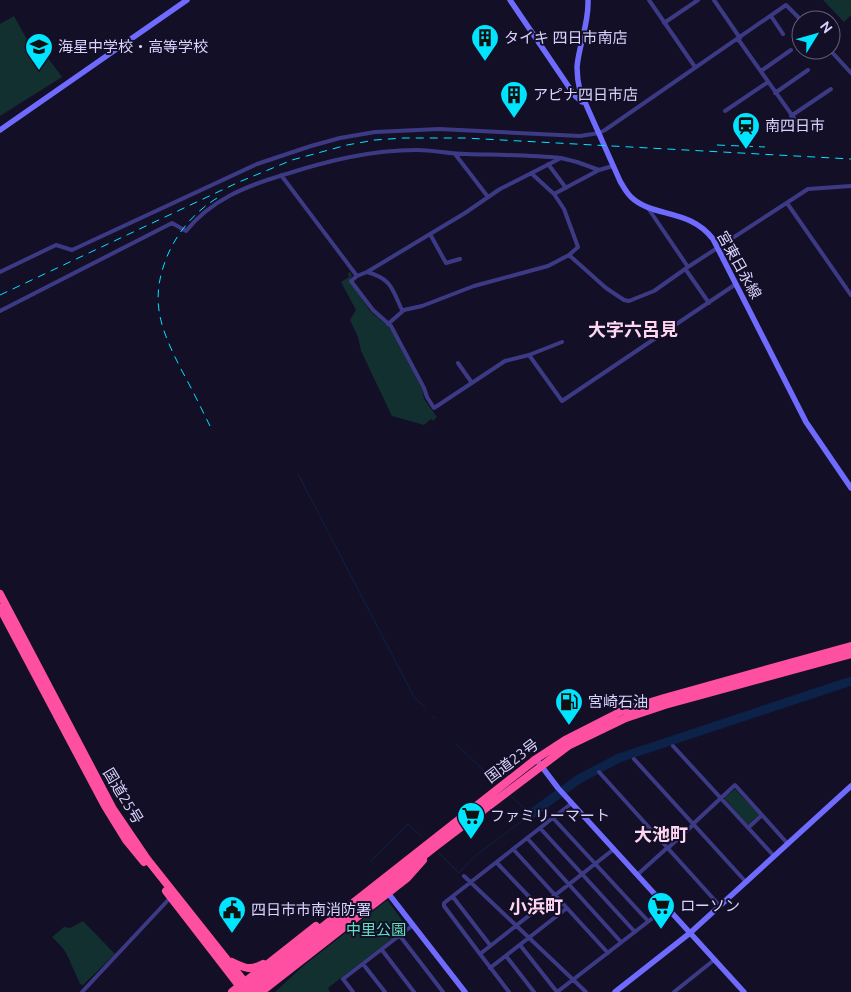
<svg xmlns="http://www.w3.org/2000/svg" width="851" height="992" font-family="Ubuntu,'Noto Sans JP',sans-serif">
  <rect width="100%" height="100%" fill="#130f26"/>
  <path fill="#12302f" d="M823 0H851V15L844 22Z
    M14 16 30 45 45 54 62 77 0 116V24Z
    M350 272 352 276 350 280 370 311 390 328 422 389 424 399 437 417 433 421 431 419 424 425 392 416 361 351 358 337 350 320 356 310 341 282 349 277 348 273Z
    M735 789 759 814V815L748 825 725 799V797Z
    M386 901H388L407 927 328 988 330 992H275L302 967Z
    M83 921 115 954 83 985 80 984 68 957 63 948 52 937 64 927 70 928Z"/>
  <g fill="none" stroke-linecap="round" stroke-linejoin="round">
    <path stroke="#0c2248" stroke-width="1" d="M298 474 414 697 425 707
      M433 716 435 719
      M456 744 495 781
      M439 853 459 873 474 857 531 814 511 796
      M371 861 408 824 422 837"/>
    <path stroke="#0c2248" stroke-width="9" d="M531 814 579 779 619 758 851 681"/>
    <path stroke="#3d3a85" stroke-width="4" d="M649 0 695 67
      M714 0 740 38
      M771 16 783 34
      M664 23 698 0
      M738 39 801 128
      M830 50 851 73
      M761 71 791 50
      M775 93 808 70
      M725 111 768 82
      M791 116 831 89
      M455 154 488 197
      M561 158 500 189 465 213 367 272 357 276 351 281 373 310 391 326 424 388 427 397 434 408 505 361 529 355 562 401 736 284
      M548 164 566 188
      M281 175 357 276
      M554 194 599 170
      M787 203 851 295
      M648 208 688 267
      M430 234 446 263 460 259
      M569 255 606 288 624 300 629 301 654 291 688 267 808 189 851 186
      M686 270 709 303
      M0 272 56 245 72 250 257 164 311 146 340 138 375 132 439 129 580 136 599 133 605 130 786 5 801 20
      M367 272C392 279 392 289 402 310
      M0 311 172 223 186 231C211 200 246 186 283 175 327 161 370 150 417 150 433 150 450 154 466 154 498 155 530 155 561 158L577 162 599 170 613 166
      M388 324 404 310 422 306 474 286 548 266 569 255 578 247 564 209 554 194 531 173
      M529 355 562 342
      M458 363 472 383
      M673 746 774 856
      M634 759 746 882
      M599 772 720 906
      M553 818 648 921
      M693 824 735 785 788 844
      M540 828 635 932
      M748 828 762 815
      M527 838 621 942
      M668 848 694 824
      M513 849 608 953
      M497 863 536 904 538 908
      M637 875 667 848
      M464 876 586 992
      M453 897 490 945
      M400 936 443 992
      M520 945 557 992
      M382 950 414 992
      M480 954 444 906V903L572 803
      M506 956 534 992
      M363 964 385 992
      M490 968 567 908
      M82 992 171 897
      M353 992 343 979 413 925
      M509 992 480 954 614 849
      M557 992 667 907
      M674 992 714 960"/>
    <path stroke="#6f6bff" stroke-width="5.5" d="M510 0 575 96 582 102H584
      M588 0C589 24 579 44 577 67 577 75 578 83 580 91L620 181C623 186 626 192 631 197 653 218 689 208 713 239L806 422 851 488
      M0 130 187 0
      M536 759 558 788 744 992
      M388 893 465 992
      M615 992 690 933 851 786"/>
    <path stroke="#ff4fa3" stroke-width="8" d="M0 594 113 809 147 859 251 990
      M0 608 105 806 126 840 144 862
      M166 891 244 992
      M292 951 536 759 565 740 622 711 664 698 851 646
      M297 956 436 846 568 746 626 718 665 705 851 654
      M232 962C244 968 250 971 263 964
      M232 992 316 926
      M261 992 407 878 423 860"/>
    <path stroke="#00e5ff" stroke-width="1" stroke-dasharray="8 6" stroke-linecap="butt" d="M717 145 765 147
      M0 295 239 182 292 160 347 145 375 140 403 138H465L851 159
      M210 426C201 408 192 389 182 371 160 328 148 299 169 252 179 230 196 211 217 198"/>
    <path stroke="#ff4fa3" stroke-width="8" d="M240 992 292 951
      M251 992 297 956"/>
  </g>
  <defs>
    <symbol id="building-pin" viewBox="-11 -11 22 30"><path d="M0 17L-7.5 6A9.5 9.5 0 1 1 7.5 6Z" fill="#00e5ff" stroke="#130f26"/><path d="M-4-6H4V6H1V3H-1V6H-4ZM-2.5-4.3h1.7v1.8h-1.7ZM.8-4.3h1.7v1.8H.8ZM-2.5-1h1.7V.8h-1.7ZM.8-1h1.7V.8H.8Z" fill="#111"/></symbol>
    <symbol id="school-pin" viewBox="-11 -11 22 30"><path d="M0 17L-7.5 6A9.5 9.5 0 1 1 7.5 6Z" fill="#00e5ff" stroke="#130f26"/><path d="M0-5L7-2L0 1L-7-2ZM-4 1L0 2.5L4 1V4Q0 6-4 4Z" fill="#111"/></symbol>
    <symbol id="station-pin" viewBox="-11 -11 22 30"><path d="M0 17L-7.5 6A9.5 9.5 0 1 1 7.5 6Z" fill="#00e5ff" stroke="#130f26"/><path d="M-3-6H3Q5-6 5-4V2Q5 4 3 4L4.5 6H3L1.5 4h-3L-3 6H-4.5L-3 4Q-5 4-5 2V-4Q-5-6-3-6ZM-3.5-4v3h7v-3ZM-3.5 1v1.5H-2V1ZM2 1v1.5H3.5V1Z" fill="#111"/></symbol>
    <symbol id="fuel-pin" viewBox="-11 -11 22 30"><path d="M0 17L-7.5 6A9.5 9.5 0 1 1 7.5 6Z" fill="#00e5ff" stroke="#130f26"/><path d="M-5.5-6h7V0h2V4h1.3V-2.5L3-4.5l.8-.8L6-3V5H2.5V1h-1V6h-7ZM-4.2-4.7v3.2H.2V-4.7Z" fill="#111"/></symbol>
    <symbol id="supermarket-pin" viewBox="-11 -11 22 30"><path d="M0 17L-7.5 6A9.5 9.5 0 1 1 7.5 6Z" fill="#00e5ff" stroke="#130f26"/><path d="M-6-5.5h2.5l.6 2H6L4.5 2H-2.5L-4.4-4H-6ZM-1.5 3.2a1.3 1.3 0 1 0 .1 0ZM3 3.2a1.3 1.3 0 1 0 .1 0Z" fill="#111"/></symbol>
    <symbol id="civic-pin" viewBox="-11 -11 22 30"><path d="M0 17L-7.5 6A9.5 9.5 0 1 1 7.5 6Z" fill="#00e5ff" stroke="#130f26"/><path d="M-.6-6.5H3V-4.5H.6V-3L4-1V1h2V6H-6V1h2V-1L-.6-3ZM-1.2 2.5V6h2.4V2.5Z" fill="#111"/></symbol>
  </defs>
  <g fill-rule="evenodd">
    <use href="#building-pin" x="469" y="22" width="32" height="43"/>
    <use href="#school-pin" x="23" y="31" width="32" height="43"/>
    <use href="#building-pin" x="498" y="79" width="32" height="43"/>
    <use href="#station-pin" x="730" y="110" width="32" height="43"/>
    <use href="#fuel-pin" x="553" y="686" width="32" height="43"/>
    <use href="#supermarket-pin" x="455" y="800" width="32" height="43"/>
    <use href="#supermarket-pin" x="645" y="890" width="32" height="43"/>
    <use href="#civic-pin" x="216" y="894" width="32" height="43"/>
  </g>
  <g text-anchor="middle" stroke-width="4" stroke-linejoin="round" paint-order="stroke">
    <g font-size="15" fill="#d9d4ff" stroke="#130f26" text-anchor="start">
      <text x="504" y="43">タイキ 四日市南店</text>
      <text x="58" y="52">海星中学校・高等学校</text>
      <text x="533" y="100">アピナ四日市店</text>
      <text x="765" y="131">南四日市</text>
      <text x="588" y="707">宮崎石油</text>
      <text x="490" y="821">ファミリーマート</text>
      <text x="680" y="911">ローソン</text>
      <text x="251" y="915">四日市市南消防署</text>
    </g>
    <g font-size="15" fill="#d9d4ff" stroke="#130f26">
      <text transform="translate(739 265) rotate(61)" y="5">宮東日永線</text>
      <text transform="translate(512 761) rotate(-37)" y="5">国道23号</text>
      <text transform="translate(123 796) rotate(59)" y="5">国道25号</text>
    </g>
    <g font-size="15" fill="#5fe0c0" stroke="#130f26">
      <text x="376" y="935">中里公園</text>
    </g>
    <g font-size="18" font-weight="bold" fill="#ffd6f0" stroke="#130f26">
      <text x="633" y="336">大字六呂見</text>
      <text x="661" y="841">大池町</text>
      <text x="536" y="913">小浜町</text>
    </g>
  </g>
  <g transform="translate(816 35) rotate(53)"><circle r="24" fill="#130f26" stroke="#625e7d"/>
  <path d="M0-4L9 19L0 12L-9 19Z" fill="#00e5ff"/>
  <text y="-8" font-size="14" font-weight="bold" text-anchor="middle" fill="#d9d4ff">N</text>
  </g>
</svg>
